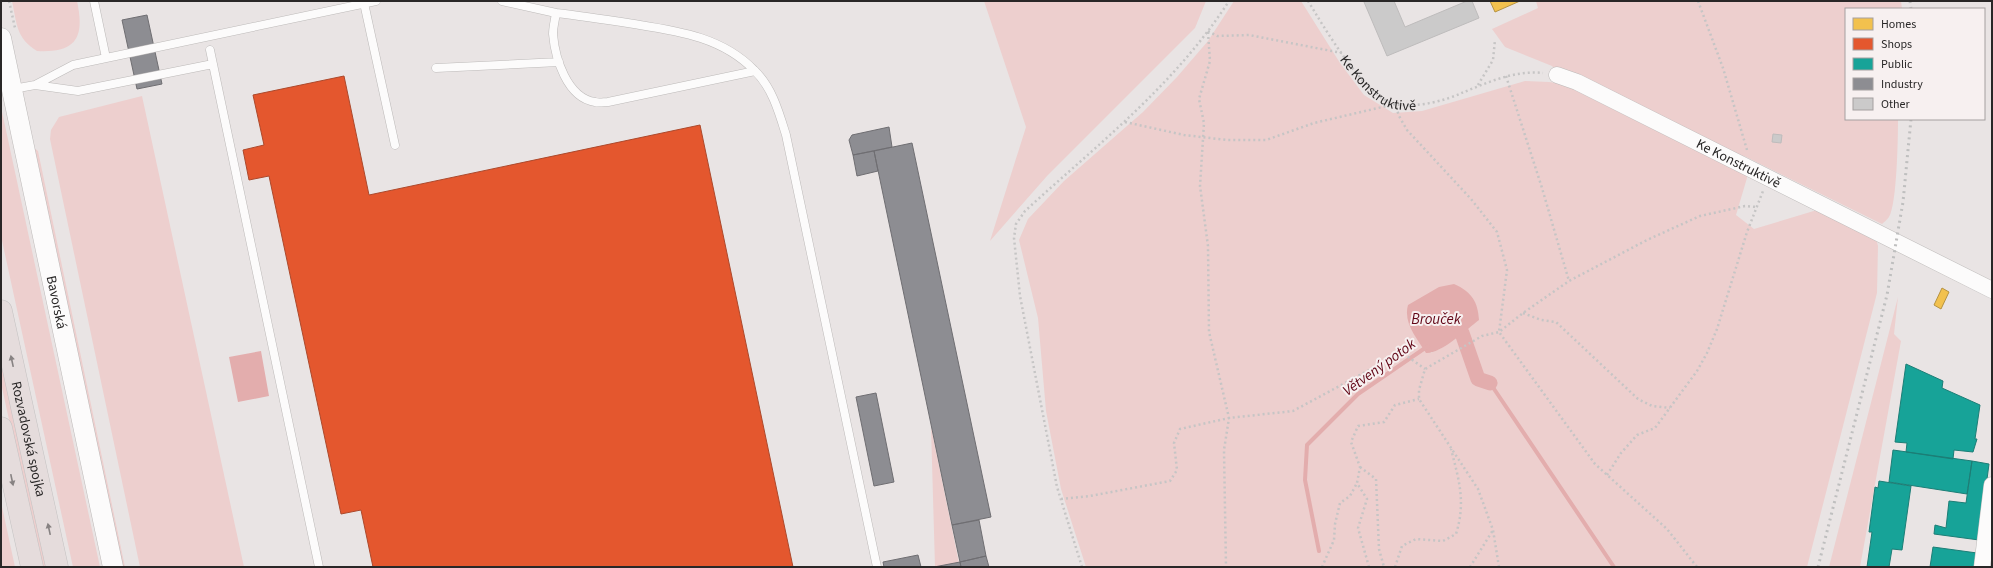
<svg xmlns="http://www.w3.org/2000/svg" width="1993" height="568" font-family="'Source Sans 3',sans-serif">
  <rect width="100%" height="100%" fill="#e9e4e4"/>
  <path fill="#edcfce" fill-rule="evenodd" d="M12 1H77C85 38 76 53 37 51 16 38 17 24 12 1Z
    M984 1H1206L1195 28 1047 176 990 241 1026 127Z
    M1234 1H1301L1340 63 1364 95 1393 113 1422 111 1525 81 1549 82 1570 85 1552 66 1505 47 1492 29 1538 8 1536 1H1901L1902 9H1846V119H1898C1898 137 1897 204 1889 217 1887 220 1884 222 1882 224L1744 156 1747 178 1736 215 1754 229 1817 210 1876 239 1878 246 1877 293 1807 567H1086L1061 489 1046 411 1038 318 1019 240 1028 219 1064 181 1143 112 1177 77 1208 41ZM1408 305 1445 346 1431 353Z
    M142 96 244 567H140L50 139 51 130 59 117Z
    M1 107 100 567H73L1 236Z
    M34 148 38 151 125 567H122Z
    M1898 297 1894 334 1901 341 1860 567H1829Z
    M1 351 48 567H41L1 383Z
    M931 427 959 563 938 567H935Z
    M1 502 15 567H1Z"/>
  <path fill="#e3adad" d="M1454 284C1472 292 1478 302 1479 320 1467 329 1441 354 1426 353 1417 338 1403 323 1408 305L1439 287Z
    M261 351 269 396 238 402 229 357Z"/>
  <path fill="#f2c14e" stroke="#b69342" d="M1490 1H1520L1495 12Z
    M1942 288 1949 292 1941 309 1934 305Z"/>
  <path fill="#e4572e" stroke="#ac492c" d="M344 76 369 195 700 125 793 567H373L361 510 341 514 269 176 249 180 243 150 264 145 253 95Z"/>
  <path fill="#17a398" stroke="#1c7e76" d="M1906 364 1943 381 1942 388 1980 405 1975 439H1977L1973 452 1954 450 1953 459 1906 452 1907 443 1895 442Z
    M1893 450 1972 461 1967 494 1889 482Z
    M1972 461 1989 464 1979 540 1934 534 1935 525 1946 528 1949 501 1966 503Z
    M1879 481 1911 486 1902 550 1892 549 1889 567H1867L1872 532H1869L1875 487 1878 488Z
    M1933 547 1977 553 1975 567H1930Z"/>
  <path fill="#8d8d92" stroke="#6f6e72" d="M147 15 162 84 137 89 122 20Z
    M889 127 892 147 853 155 849 140 852 135Z
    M912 143 991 517 952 525 874 151Z
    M874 151 878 171 857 176 853 155Z
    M876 393 894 482 874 486 856 397Z
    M979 520 986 556 960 562 952 525Z
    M918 555 921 567H884L883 562Z
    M986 556 989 567H961L960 562Z
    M960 562 961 567H934Z"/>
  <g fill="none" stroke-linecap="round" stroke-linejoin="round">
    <path stroke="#e3adad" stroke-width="4" d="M1490 383 1614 567
      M1319 551 1305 480 1307 445 1358 394 1428 346"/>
    <path stroke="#e3adad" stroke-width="15" d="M1462 333 1478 379 1490 383"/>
  </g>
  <path fill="#cbcaca" stroke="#bebcbc" d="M1366 1H1394L1405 27 1467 1H1472L1479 18 1387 56 1364 2Z
    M1773 134 1782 135 1781 143 1772 142Z"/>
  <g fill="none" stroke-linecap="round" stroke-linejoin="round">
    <defs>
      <path id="service" d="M94 1 106 58
        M502 1 556 13C555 20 553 27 553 34 555 58 567 98 595 102 599 103 604 102 608 102L755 71
        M364 3 395 145
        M556 13C582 16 608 20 634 24 678 31 722 37 754 70 772 87 779 112 786 135L877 567
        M210 50 319 567
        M436 68 559 62
        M35 85 78 91 213 64
        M13 89 35 85 73 65 376 1"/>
      <g id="minor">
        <path id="s2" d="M1557 75 1577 82 1992 290"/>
        <path d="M1982 567 1992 485"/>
      </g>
      <g id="tertiary">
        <path id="s3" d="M1 38 113 567"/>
      </g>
      <g id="trunk">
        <path id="s4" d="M1 311 57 567"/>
        <path d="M1 428 32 567"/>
      </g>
    </defs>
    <use href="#service" stroke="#bdbab9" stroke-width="9"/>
    <use href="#minor" stroke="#bdbab9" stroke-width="17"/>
    <use href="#tertiary" stroke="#bdbab9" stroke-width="21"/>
    <use href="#trunk" stroke="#c4c2c2" stroke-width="23"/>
    <g stroke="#c6c5c5" stroke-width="2.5" stroke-dasharray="2 3" stroke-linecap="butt">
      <path d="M9 1 15 28"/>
      <path id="s1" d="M1308 1C1324 27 1365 98 1395 104 1417 108 1445 101 1464 92 1489 82 1515 70 1543 73"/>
      <path d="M1698 1 1723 68 1747 150"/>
      <path d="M1208 31 1217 36 1249 35 1342 53"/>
      <path d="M1208 32 1210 61 1199 99 1204 123 1200 186 1208 246 1209 332 1229 418 1224 450 1226 567"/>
      <path d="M1506 76 1542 188 1569 281"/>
      <path d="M1478 85 1493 60 1495 40"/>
      <path d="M1125 122 1184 135 1227 140H1266L1314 123 1395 104 1399 116 1407 130 1471 199 1497 232 1507 270 1499 332 1595 464 1667 529 1697 567"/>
      <path d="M1523 313 1541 320 1556 322 1638 399 1652 406 1670 408"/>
      <path d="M1360 467 1376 479 1379 549 1384 567"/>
      <path d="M1607 475 1621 453 1637 435 1655 428 1697 371 1707 353 1717 329 1747 232 1763 191"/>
      <path d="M1061 499 1090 496 1170 481 1177 470 1174 443 1180 429 1229 418 1293 411 1371 369 1404 354 1425 369"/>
      <path d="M1082 567 1057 487 1020 296 1014 238 1016 224 1025 211C1098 144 1174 86 1229 1"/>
      <path d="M1322 567 1334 540 1335 524 1340 503 1350 496 1357 483"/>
      <path d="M1369 567 1358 528 1367 499 1357 483 1360 467 1351 442 1358 426 1384 422 1395 405 1419 399"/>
      <path d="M1395 567 1402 546 1416 539 1443 541 1456 534C1466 502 1459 480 1451 449"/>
      <path d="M1470 567 1493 530"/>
      <path d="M1499 567 1493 530 1478 489 1419 399V390L1425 369 1482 336 1499 332 1523 313 1569 281 1647 240 1700 216 1745 206 1757 207"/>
    </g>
    <use href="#service" stroke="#fcfbfb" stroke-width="8"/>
    <use href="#minor" stroke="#fcfbfb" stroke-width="16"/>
    <use href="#tertiary" stroke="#fcfbfb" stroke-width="20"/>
    <use href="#trunk" stroke="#e5dcdc" stroke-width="22"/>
    <path stroke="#bfbfbf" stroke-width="3" stroke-dasharray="2 4" stroke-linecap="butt" d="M1910 1 1911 9
      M1818 567 1887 295 1903 202 1911 119"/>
  </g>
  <defs><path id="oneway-solid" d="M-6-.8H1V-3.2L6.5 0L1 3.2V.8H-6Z"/></defs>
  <g fill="#878282">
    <use href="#oneway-solid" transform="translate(12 361) rotate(-102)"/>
    <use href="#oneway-solid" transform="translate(12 480) rotate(78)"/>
    <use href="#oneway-solid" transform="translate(49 529) rotate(-102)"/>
  </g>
  <g text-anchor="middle" stroke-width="4" stroke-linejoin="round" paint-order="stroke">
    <g font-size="14" fill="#292727" stroke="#f7f0f0">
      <text dy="5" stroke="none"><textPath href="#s1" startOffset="112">Ke Konstruktivě</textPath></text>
      <text dy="5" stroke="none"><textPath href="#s2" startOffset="202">Ke Konstruktivě</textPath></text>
      <text dy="5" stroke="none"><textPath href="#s3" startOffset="270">Bavorská</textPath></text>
      <text dy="5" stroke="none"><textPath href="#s4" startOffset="131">Rozvadovská spojka</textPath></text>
    </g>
    <g font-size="15" font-style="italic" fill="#620616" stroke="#f7f0f0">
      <text x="1436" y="324">Brouček</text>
      <text transform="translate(1379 367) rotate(-36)" y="5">Větvený potok</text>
    </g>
  </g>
  <rect width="1993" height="568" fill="none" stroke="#292727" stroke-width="4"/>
  <rect x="1845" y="8" width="140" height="112" fill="#f7f0f0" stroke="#a5a0a0"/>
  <rect x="1853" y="18" width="20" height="12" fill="#f2c14e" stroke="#a5a0a0"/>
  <text x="1881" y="28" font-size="12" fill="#292727">Homes</text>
  <rect x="1853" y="38" width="20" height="12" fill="#e4572e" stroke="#a5a0a0"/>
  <text x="1881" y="48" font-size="12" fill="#292727">Shops</text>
  <rect x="1853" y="58" width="20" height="12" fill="#17a398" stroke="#a5a0a0"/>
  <text x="1881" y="68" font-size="12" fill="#292727">Public</text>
  <rect x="1853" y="78" width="20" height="12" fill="#8d8d92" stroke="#a5a0a0"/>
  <text x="1881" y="88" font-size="12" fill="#292727">Industry</text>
  <rect x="1853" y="98" width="20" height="12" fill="#cbcaca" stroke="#a5a0a0"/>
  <text x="1881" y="108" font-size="12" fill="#292727">Other</text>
</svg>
